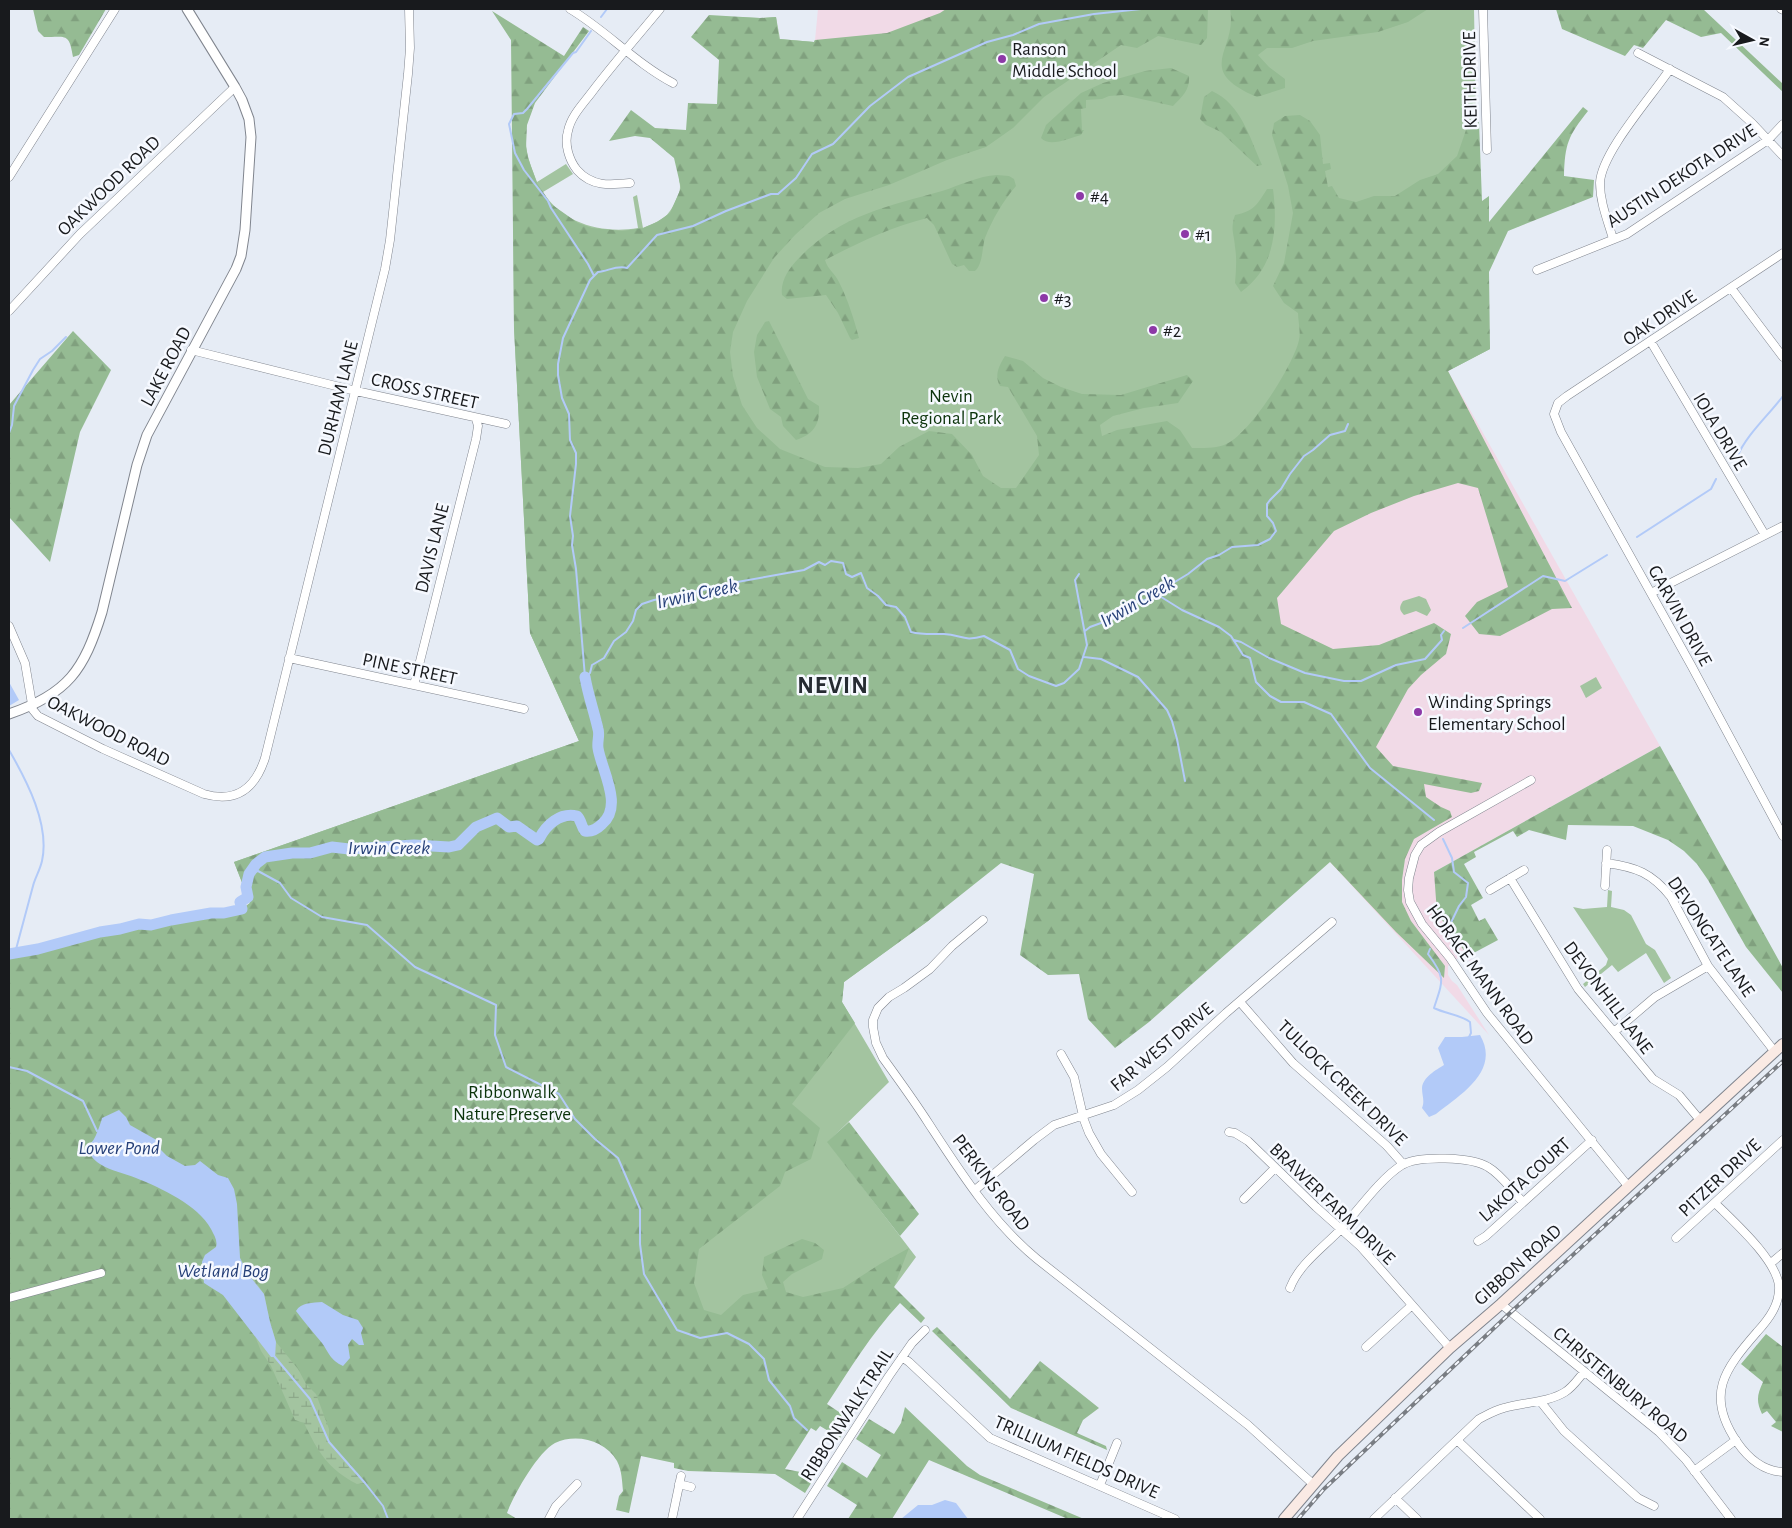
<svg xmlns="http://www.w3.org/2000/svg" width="1792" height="1528" font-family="'Alegreya Sans',sans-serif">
  <defs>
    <pattern id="forest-firs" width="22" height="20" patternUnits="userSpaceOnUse" patternTransform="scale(1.25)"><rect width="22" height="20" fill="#95bb93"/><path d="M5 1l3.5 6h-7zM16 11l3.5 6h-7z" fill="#80a07e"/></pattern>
    <pattern id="wetland-marsh" width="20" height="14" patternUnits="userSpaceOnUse" patternTransform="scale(1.25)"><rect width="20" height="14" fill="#a3c4a0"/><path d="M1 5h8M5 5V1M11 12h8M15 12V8" fill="none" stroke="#8ca889"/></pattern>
  </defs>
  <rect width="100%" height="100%" fill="#e6ecf5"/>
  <path fill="#f1dae7" d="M818 9H1070L1064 78 815 40Z
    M1448 371 1660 746 1434 872 1464 948 1472 962 1464 958 1455 959 1448 966V975L1452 981 1457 985 1489 1035 1330 862 1165 677Z"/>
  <path fill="#a3c4a0" d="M1070 9H1474L1478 236 1490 349 1448 371 928 921 844 982 842 1002 889 1082 828 1142 916 1257 894 1287 553 1417 9 1519V954L38 949 100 932 120 929 139 924 151 925 171 920 211 913H224L242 909 250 903 234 862 579 741 530 633 514 328 513 135 526 136C525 153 531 166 537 182L566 164 573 174 543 192C563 224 603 234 638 228L633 197 637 195 643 228C662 220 668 218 676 200 680 192 681 188 679 180L723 112 730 17 760 18 776 17 780 39 814 42 815 40 1063 78Z
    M1419 596 1426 599 1431 610 1427 616 1416 611 1404 615C1399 610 1399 607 1403 601Z
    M1596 677 1602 688 1586 698 1580 686Z
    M1608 890 1612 891 1611 907 1624 910 1631 915 1646 944 1655 950 1671 978 1664 983 1646 953 1618 972 1612 965 1585 987 1583 984 1606 965 1608 959 1573 907 1583 909 1607 907Z"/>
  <path fill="url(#forest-firs)" d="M33 9H106L79 55 73 57C69 33 67 37 44 37L38 31Z
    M946 9H1208L1207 38 1201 45 1158 36 1137 48 1121 45 1044 97 1013 128 986 147 947 160 889 185 845 199 819 213 795 235 774 258 747 301 733 332 730 352 733 376 742 405 757 428 780 449 825 467 858 468 881 464 899 447 929 431 952 434 972 455 983 476 1001 488H1016L1039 455 1037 436 1008 387 1000 386C994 375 999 366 1005 356L1023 361 1043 378 1061 387 1082 394 1121 395 1187 375 1193 381 1178 403 1144 408 1113 416 1100 425 1102 436 1117 430 1167 421 1180 430 1192 448C1205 448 1219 449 1230 442 1253 428 1293 366 1299 340 1301 332 1298 321 1298 313L1284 303 1273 286 1284 263 1293 213 1288 186 1272 135 1274 123 1285 116 1300 115 1310 121 1320 135 1323 164 1330 163 1331 169 1325 171 1328 187 1332 186 1339 198 1356 202 1374 196H1395L1420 180 1438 174 1457 156 1466 130 1479 122 1482 201 1489 196V222L1583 107 1588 111C1568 136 1565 144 1564 176L1594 180 1593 197 1508 231 1489 272 1490 349 1448 371 1572 608 1552 609 1500 636 1479 634 1465 616 1477 602 1508 587 1478 488 1458 483 1414 496 1371 513 1334 531 1277 598 1281 624 1333 649 1379 645 1434 623 1451 634 1446 654 1421 675 1408 689 1376 747 1393 766 1482 783 1479 791 1471 793 1424 784 1426 797 1441 807 1450 811 1452 817 1414 839 1405 859 1402 880V902L1411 921 1445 966 1444 978 1396 932 1330 862 1149 1022 1115 1048 1088 1019 1079 974 1048 975 1020 955 1034 874 1001 863 928 921 844 982 842 1002 855 1023 792 1104 820 1128 811 1159 785 1172 780 1186 699 1249 694 1283 704 1310 721 1315 743 1295 768 1289 762 1275 764 1257 802 1239 815 1243 824 1250 822 1259 792 1274 783 1282 786 1292 803 1297 843 1288 880 1264 909 1248 894 1287 925 1318 921 1323 900 1303C871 1334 850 1369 827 1404L851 1420 840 1438 820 1426 816 1431 811 1428 785 1469 816 1475 805 1493 775 1474 688 1471 674 1468V1463L641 1456 629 1513 616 1510 619 1496 623 1491C622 1481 622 1471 617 1461 605 1440 576 1433 555 1443 538 1452 514 1494 507 1513L517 1519H9V954L38 949 100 932 120 929 139 924 151 925 171 920 211 913H224L242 909 250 903 234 862 579 741 530 633 514 328 511 40 492 11 564 56 583 27 589 31 535 103 527 125 526 147 528 158 537 183 551 204 578 223 592 228 622 231 643 228 657 222 670 213 681 188 674 158 650 138 635 136 609 141 631 110 655 128 686 130 688 103 717 104 719 60 691 37 709 15 760 18 776 17 779 39 814 42 815 40 887 33 940 13Z
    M1230 9H1428L1408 22 1378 32 1313 41 1292 48H1267L1258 55 1269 67 1285 79V88L1257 97C1192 69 1238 51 1230 9Z
    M1556 9H1703L1783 84V92L1721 33 1701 37 1666 20 1643 48 1634 45 1625 56 1562 29Z
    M1171 68 1189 76C1190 90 1183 96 1173 106L1123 95 1109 96 1102 99 1086 100V108L1081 109 1082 130H1084L1081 135C1069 138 1050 148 1041 138L1046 125 1081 93 1103 83 1145 71Z
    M1212 91C1241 104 1250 138 1262 165L1257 166 1221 132 1206 125 1200 119 1204 97Z
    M997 175 1009 176 1014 179 1016 186C1003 201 992 220 985 238 982 248 983 264 975 271H969L964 265 957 267 952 264 934 225 927 218C891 227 858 243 825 260 828 270 835 273 839 282 848 300 854 319 859 338L852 340 850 338 838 313 826 295 787 299 782 295C780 281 789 268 799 258 839 216 888 206 942 191 961 185 978 176 997 175Z
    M1267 189H1273C1278 228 1275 268 1241 292L1235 283C1236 271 1237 259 1235 247 1234 233 1230 230 1235 215 1254 211 1257 205 1267 189Z
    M769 321 808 399 819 406C820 424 814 434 796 440L783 426 781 417 770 409 757 377 754 352 757 335 765 322Z
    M73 331 111 370 80 432 50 562 9 517V405Z
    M1660 746 1783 968V993L1746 947 1708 880 1697 864 1684 851 1668 840 1633 826 1568 825 1566 840 1529 830 1517 837 1513 831 1474 852 1476 857 1464 864 1483 898 1471 905 1479 921 1485 918 1498 940 1468 956 1437 913 1434 872Z
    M849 1122 919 1214 900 1236 827 1142Z
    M937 1327 1010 1399 1040 1361 1099 1408 1083 1420 1077 1433 1106 1446 1107 1450 1011 1408 932 1331Z
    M1766 1334 1783 1347V1432L1771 1426 1776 1422 1767 1411 1762 1414C1756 1401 1757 1395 1763 1382L1741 1364Z
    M905 1407 967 1466 980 1475 1084 1519H1068L929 1460 892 1519H848L857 1505 827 1486 842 1462 867 1478 881 1455 856 1439 869 1419 894 1434 901 1423Z"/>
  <path fill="url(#wetland-marsh)" d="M238 1238 240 1258 264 1294 270 1322 276 1342 298 1369 306 1384 316 1394 329 1429V1442L365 1483 357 1484C328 1469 318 1452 304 1423L295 1420 271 1366 261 1351 255 1336 223 1295 204 1283 202 1262 205 1255 216 1247 217 1243Z"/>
  <path fill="#b2caf8" d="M9 682 19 700 9 706Z
    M1480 1035C1501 1071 1460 1095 1436 1114L1429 1117 1422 1108C1425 1101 1422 1096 1422 1088 1423 1077 1436 1070 1444 1065L1438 1048 1445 1037H1462Z
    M119 1110 126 1117 130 1125 160 1142 161 1150 167 1156 185 1166 195 1165 200 1161 218 1175 228 1178 234 1189 237 1204 240 1258 248 1274 264 1294 270 1322 276 1342 275 1357H271L223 1295 204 1283 202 1262 205 1255 216 1247C218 1241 214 1235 211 1229 198 1205 161 1188 136 1178 124 1173 111 1171 100 1164 95 1161 89 1155 89 1149 88 1144 92 1143 94 1139 96 1136 101 1123 102 1118Z
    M322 1302 343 1315 358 1320 363 1328 361 1333 364 1345H359L352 1339 348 1345 350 1358 343 1366C330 1360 329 1353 322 1343 313 1332 304 1322 296 1311 301 1302 313 1303 322 1302Z
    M945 1500 956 1503 968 1519H901L918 1505H932Z"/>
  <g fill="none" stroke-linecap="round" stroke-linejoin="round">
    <path stroke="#b2caf8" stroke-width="2" d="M601 17 607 9
      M591 31 576 52 573 53 527 109 523 113 514 114 509 124 515 153 524 170 548 201 551 208 588 264 594 276
      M9 433 12 425 14 406 33 370 40 359 52 351 66 337
      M1737 457C1747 434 1768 416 1783 396
      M1637 537 1711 489 1716 479
      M1156 592 1158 595 1182 610 1219 627 1231 636 1243 655 1250 658 1256 682 1270 696 1281 702H1304L1331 714 1370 768 1434 820
      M1463 628 1543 576 1565 581 1607 555
      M1085 631 1090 627 1112 619 1130 604 1145 600 1188 574 1207 559 1219 555 1232 547 1258 545 1270 539 1276 531 1273 523 1267 516V504L1270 500 1281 489 1290 474 1304 456 1313 450 1330 435 1345 431 1348 424
      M1234 640 1241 642 1269 658 1305 673 1344 681H1361L1396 665 1425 659 1442 640 1441 635 1444 631
      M1084 657 1101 659 1138 677 1167 710 1172 721 1177 739 1185 781
      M585 677 576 569 572 545 573 536 570 516 576 464V453L570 440 569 414 562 398 558 375V364L563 338 590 280 598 272C608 271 617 265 627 268L657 235 693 226 726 211 771 194H778L796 178 812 154 833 144 870 106 908 77 987 42 1013 35 1039 24 1094 14 1141 9
      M585 677 590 673 592 665 604 658 614 641 626 632 633 621 636 610 642 604 654 600 703 590 726 584 804 570 819 562 825 565 831 561 843 563 846 574 852 577 861 573 867 588 878 596 886 605 896 607 905 617 911 632C922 635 933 634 944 634 962 635 963 642 984 636L1010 650 1018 669 1029 676 1056 686 1064 683 1079 669 1087 645 1075 580 1079 574
      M9 750C27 781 50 825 42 861 40 870 35 878 33 886 27 908 21 931 15 953
      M1443 839 1452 858 1454 872 1468 883 1466 897 1459 906 1446 933
      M249 874 258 871 280 883 291 898 322 917 367 925 415 967 496 1005 495 1035 506 1067 559 1094 575 1119 595 1139 618 1158 640 1209V1244L644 1274 677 1330 700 1338 727 1333 749 1344 764 1359 769 1380 790 1406 794 1418 807 1430
      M1430 949 1428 954C1446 978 1443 980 1434 1008 1446 1014 1459 1014 1470 1022L1471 1033 1468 1039
      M9 1067 27 1071 83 1101 97 1131
      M274 1356 310 1399 329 1442 365 1483 383 1506 388 1519"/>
    <path stroke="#b2caf8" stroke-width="11" d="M9 954 38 949 100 932 120 929 139 924 151 925 171 920 211 913H224L242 909 240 902 248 897 246 887 249 874 256 864 265 857 292 853H310L332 847 349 849 414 845 449 847 458 845 476 827 497 818 509 827 517 826 537 840 539 839C546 825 560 812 577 816 582 821 581 827 585 831 592 832 597 829 602 824 624 806 601 769 598 748 597 741 600 735 598 729 594 711 588 695 585 677"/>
    <defs>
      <path id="minor" d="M570 9C607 31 635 63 673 83
        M1483 9 1487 150
        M1781 9 1783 10
        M1638 53 1723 97 1752 123 1783 156
        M9 177 115 9
        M630 183C610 185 592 187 577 170 569 160 564 144 568 131 571 116 583 104 592 92 614 63 637 37 660 9
        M1613 239C1608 221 1600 203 1600 183 1601 153 1652 96 1670 69
        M1783 253 1567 396 1558 403 1554 414 1561 432 1691 665 1783 836
        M1537 270 1627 234 1768 140 1783 124
        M1731 288 1783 357
        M9 311 80 234 235 87
        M1651 342 1765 535
        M191 350 356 391 506 424
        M1651 593 1783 526
        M9 626 25 663 33 710 38 716 103 749 204 794C236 803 255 789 265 758L385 269 390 240 408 74 410 48 409 9
        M289 658 524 709
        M414 685 476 439 478 426 476 419
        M1531 780 1439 832 1421 845 1415 855 1409 878 1408 890 1410 902 1422 924 1450 958 1487 1013 1628 1186
        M1606 863C1636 867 1652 873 1671 897L1708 966 1775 1052
        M1510 878 1578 989 1653 1079 1679 1095 1700 1120
        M1605 886 1607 850
        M1490 890 1524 870
        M983 920 952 946 930 969 904 988 889 997 878 1008 873 1020V1027L876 1043 883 1058C899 1080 915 1102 929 1124 961 1173 992 1222 1037 1259L1248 1425 1313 1484
        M1240 1002 1293 1063 1387 1146 1403 1164
        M1614 1032 1655 997 1708 966
        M1061 1054 1074 1077 1084 1120 1089 1133 1101 1154 1132 1192
        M1229 1132 1235 1133 1248 1141 1316 1207 1361 1247 1450 1348
        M975 1190 1034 1140 1054 1125 1114 1105 1138 1090 1167 1067 1226 1013 1332 922
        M1244 1199 1275 1168
        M1715 1203C1734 1222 1776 1259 1779 1286 1780 1304 1769 1319 1757 1332 1724 1370 1705 1395 1737 1442 1748 1458 1763 1471 1783 1472
        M1676 1238 1783 1140
        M1478 1241 1486 1236 1592 1140
        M1771 1263 1783 1253
        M1290 1288C1299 1264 1324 1247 1342 1228 1359 1209 1381 1178 1402 1165 1419 1155 1472 1157 1488 1167 1502 1175 1512 1191 1523 1202
        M9 1298 101 1273
        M1501 1304 1659 1432 1686 1460 1731 1519
        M1366 1347 1411 1306
        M902 1357 909 1362 990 1438 1175 1519
        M1540 1401 1564 1431 1638 1498 1654 1506
        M1457 1440 1540 1519
        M1694 1471 1736 1440
        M679 1484 691 1487
        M1100 1485 1117 1443
        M1395 1498 1417 1519
        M549 1519 556 1506 577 1484
        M672 1519 681 1476
        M797 1519 889 1376 912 1343 925 1330
        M1374 1519 1479 1419C1487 1415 1495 1410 1504 1408 1524 1402 1547 1403 1565 1392 1573 1387 1578 1379 1584 1372"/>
      <path id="tertiary" d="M9 714C68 694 84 670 102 612L137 465 147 435 236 269 241 256 245 230 251 137 249 119 242 100 235 87 187 9"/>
      <path id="secondary" d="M1284 1519 1338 1456 1450 1348 1501 1304 1783 1044"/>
    </defs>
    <use href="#minor" stroke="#80858e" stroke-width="9"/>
    <use href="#tertiary" stroke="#80858e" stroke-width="11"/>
    <use href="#secondary" stroke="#80858e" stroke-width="12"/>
    <use href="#minor" stroke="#fff" stroke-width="8"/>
    <use href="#tertiary" stroke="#fff" stroke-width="9"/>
    <use href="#secondary" stroke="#faeae4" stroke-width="10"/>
    <defs>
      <path id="rail" d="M1298 1519 1324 1489 1511 1312 1783 1061"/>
    </defs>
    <use href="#rail" stroke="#797d83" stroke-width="4"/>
    <use href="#rail" stroke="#f6f9ff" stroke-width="2" stroke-dasharray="5.5" stroke-linecap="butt"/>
  </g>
  <g fill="#8d39a7" stroke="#f6f9ff" stroke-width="2">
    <circle cx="1002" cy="59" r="5"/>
    <circle cx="1080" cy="196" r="5"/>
    <circle cx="1185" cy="234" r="5"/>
    <circle cx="1044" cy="298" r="5"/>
    <circle cx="1153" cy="330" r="5"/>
    <circle cx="1418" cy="712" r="5"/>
  </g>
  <g text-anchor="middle" stroke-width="5" stroke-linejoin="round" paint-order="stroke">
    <g font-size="19" fill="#181a1d" stroke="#f6f9ff" text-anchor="start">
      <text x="1012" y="55">Ranson<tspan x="1012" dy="22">Middle School</tspan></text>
      <text x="1090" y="203">#4</text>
      <text x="1195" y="241">#1</text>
      <text x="1054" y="305">#3</text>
      <text x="1163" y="337">#2</text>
      <text x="1428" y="708">Winding Springs<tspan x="1428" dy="22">Elementary School</tspan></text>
    </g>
    <g font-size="19" fill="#181a1d" stroke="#f6f9ff">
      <text transform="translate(1469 80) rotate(-91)" y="7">KEITH DRIVE</text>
      <text transform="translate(1681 175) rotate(-33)" y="7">AUSTIN DEKOTA DRIVE</text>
      <text transform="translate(108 185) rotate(-44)" y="7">OAKWOOD ROAD</text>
      <text transform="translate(1659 317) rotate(-34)" y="7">OAK DRIVE</text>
      <text transform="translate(165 366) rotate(-62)" y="7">LAKE ROAD</text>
      <text transform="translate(425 390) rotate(13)" y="7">CROSS STREET</text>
      <text transform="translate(337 398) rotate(-76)" y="7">DURHAM LANE</text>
      <text transform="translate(1721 431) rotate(59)" y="7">IOLA DRIVE</text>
      <text transform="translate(431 548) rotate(-76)" y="7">DAVIS LANE</text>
      <text transform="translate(1681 615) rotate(61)" y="7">GARVIN DRIVE</text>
      <text transform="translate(410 668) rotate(12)" y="7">PINE STREET</text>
      <text transform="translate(109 730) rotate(27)" y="7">OAKWOOD ROAD</text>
      <text transform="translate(1712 936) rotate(56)" y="7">DEVONGATE LANE</text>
      <text transform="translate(1481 974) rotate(54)" y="7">HORACE MANN ROAD</text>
      <text transform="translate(1609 997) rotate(53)" y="7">DEVONHILL LANE</text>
      <text transform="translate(1161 1046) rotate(-40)" y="7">FAR WEST DRIVE</text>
      <text transform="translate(1343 1082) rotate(44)" y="7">TULLOCK CREEK DRIVE</text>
      <text transform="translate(1719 1177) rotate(-43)" y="7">PITZER DRIVE</text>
      <text transform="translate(1524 1179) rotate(-42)" y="7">LAKOTA COURT</text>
      <text transform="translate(992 1182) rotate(53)" y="7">PERKINS ROAD</text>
      <text transform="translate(1333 1203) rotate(44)" y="7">BRAWER FARM DRIVE</text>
      <text transform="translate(1517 1264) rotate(-42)" y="7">GIBBON ROAD</text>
      <text transform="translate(1621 1384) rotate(40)" y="7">CHRISTENBURY ROAD</text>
      <text transform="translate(846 1414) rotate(-57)" y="7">RIBBONWALK TRAIL</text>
      <text transform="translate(1077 1456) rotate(24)" y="7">TRILLIUM FIELDS DRIVE</text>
    </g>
    <g font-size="19" fill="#0b330b" stroke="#f6f9ff">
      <text x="951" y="402">Nevin<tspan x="951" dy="22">Regional Park</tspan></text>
      <text x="512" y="1098">Ribbonwalk<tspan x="512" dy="22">Nature Preserve</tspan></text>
    </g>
    <g font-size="20" font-style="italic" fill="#274179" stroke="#f6f9ff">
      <text transform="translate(697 593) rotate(-12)" y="7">Irwin Creek</text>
      <text transform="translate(1137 601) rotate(-30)" y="7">Irwin Creek</text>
      <text x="389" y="854">Irwin Creek</text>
      <text x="119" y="1154">Lower Pond</text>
      <text x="223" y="1277">Wetland Bog</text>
    </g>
    <g font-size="24" font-weight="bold" letter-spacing="1" fill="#262b32" stroke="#f6f9ff">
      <text x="833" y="693">NEVIN</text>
    </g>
  </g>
  <rect width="1792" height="1528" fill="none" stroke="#181a1d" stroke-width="20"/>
  <g transform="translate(1752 40) rotate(98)" stroke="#f6f9ff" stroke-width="4" paint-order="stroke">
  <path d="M0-4L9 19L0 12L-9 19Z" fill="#181a1d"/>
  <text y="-8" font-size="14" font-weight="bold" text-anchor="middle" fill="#181a1d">N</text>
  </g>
</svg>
